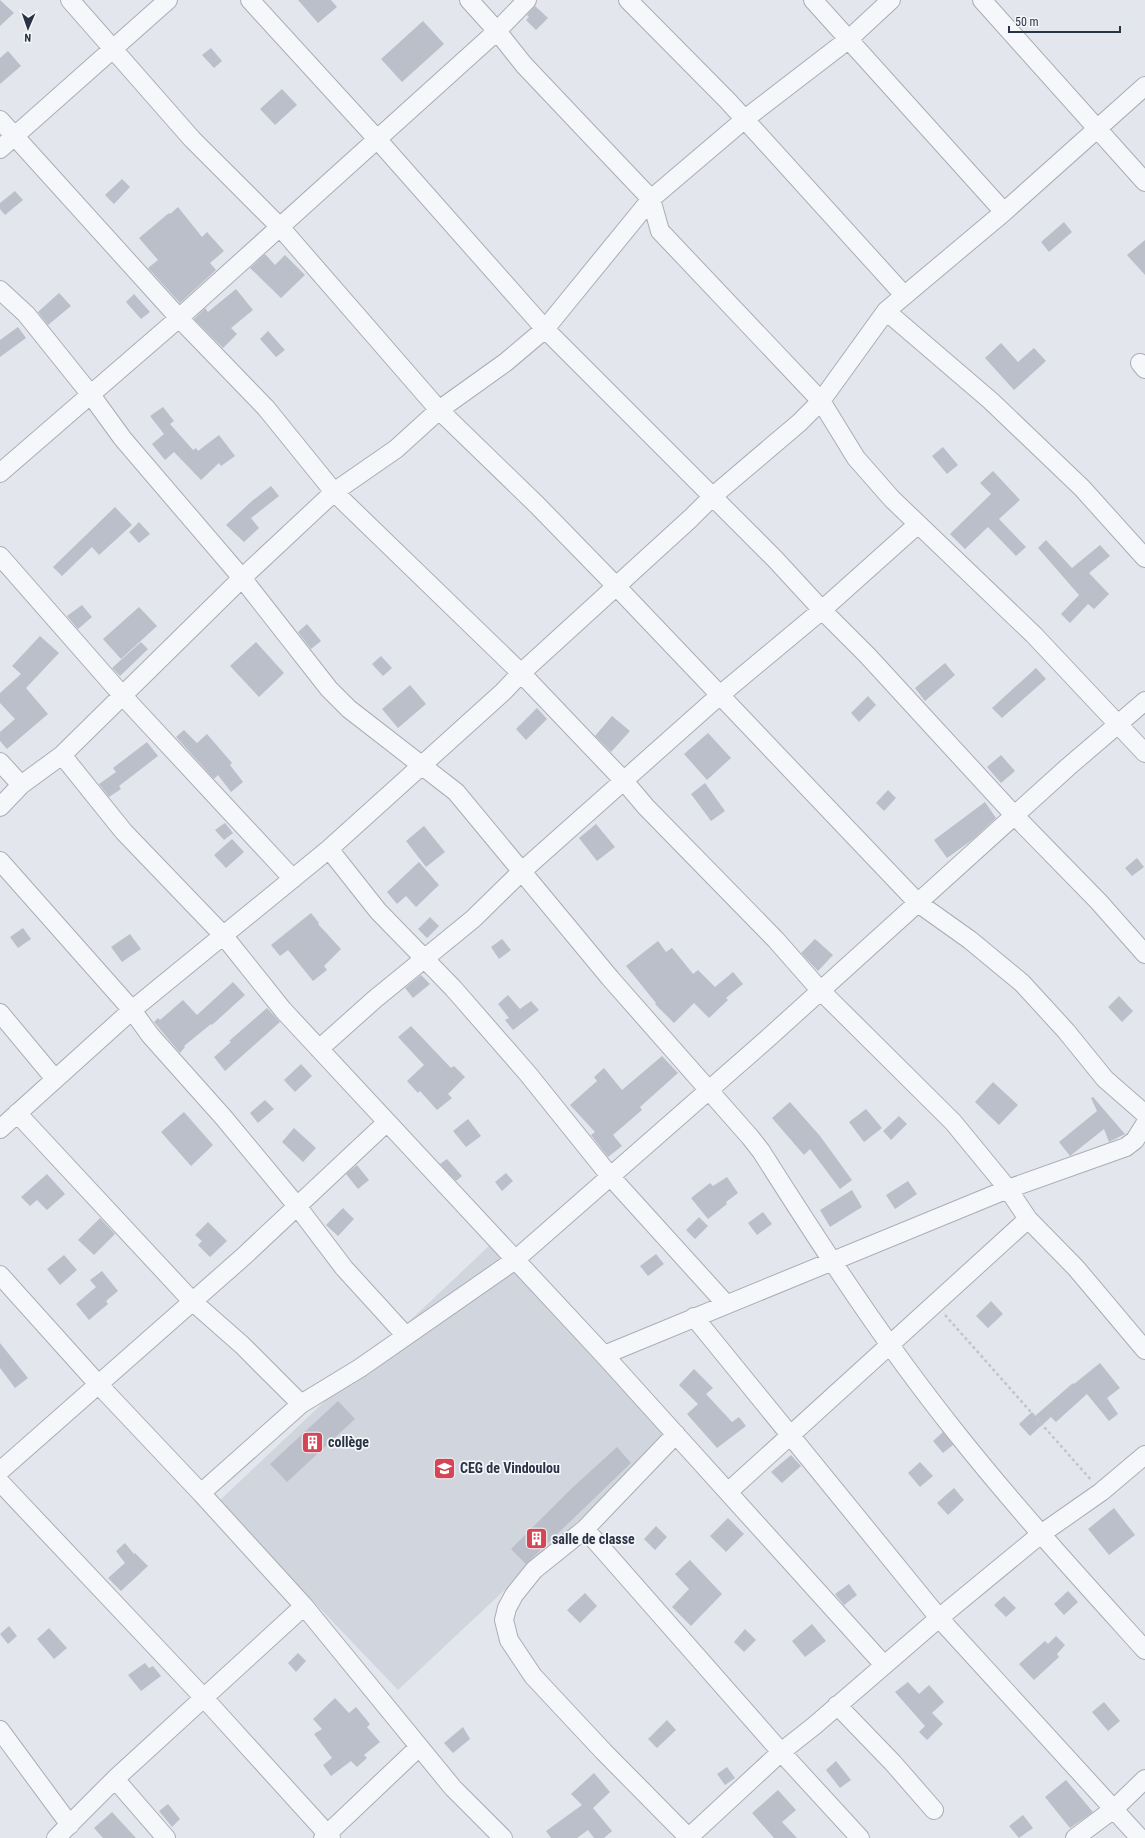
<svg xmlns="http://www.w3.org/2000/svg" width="1145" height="1838" font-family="'Roboto Condensed',sans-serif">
  <rect width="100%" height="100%" fill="#e3e6ec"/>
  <path fill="#d1d5de" d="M490 1245 671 1434 398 1690 218 1502Z"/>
  <path fill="#babfca" d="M0 0 14 13 0 26Z
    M298 0H331L337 7 318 23Z
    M535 6 548 18 536 30 526 20 529 17 527 15Z
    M423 21 444 44 402 82 381 59Z
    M211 48 222 61 214 68 202 55Z
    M8 51 21 66 0 84V58Z
    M282 89 297 105 275 125 260 109Z
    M122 179 130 187 114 204 105 195Z
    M15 191 23 200 5 215 0 209V203Z
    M178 207 202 237 207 232 224 251 210 263 216 270 180 303 148 268 158 260 139 238 169 213 170 214Z
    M1064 222 1072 232 1049 252 1041 242Z
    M1145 240V275L1127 255Z
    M265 254 275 265 285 255 305 275 281 298 250 268Z
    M236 289 253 310 231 328 237 334 223 348 194 319 205 308 208 312Z
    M59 293 71 306 48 325 38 312Z
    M134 294 150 312 141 319 126 302Z
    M18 327 26 338 0 357V340Z
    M268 331 285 350 276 357 260 339Z
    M1001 343 1018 362 1034 348 1046 361 1014 390 985 358Z
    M163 407 174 421 170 424 193 450 196 448 198 451 219 435 235 456 221 466 219 463 201 480 174 452 165 460 152 444 164 434 150 416Z
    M943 447 958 465 947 474 932 456Z
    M993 471 1020 500 999 519 1026 547 1016 556 988 527 965 549 950 534 991 494 980 483Z
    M271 486 279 496 251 518 259 528 244 542 226 525 252 501Z
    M115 507 132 525 99 555 92 547 62 576 53 567Z
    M139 522 150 534 139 543 129 532Z
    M1046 540 1072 568 1100 545 1110 556 1089 573 1109 594 1094 609 1088 604 1070 623 1061 614 1079 595 1038 548Z
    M82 605 92 617 78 629 67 616Z
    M139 607 157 626 121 659 103 639Z
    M307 624 321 641 311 649 298 632Z
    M40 636 59 653 26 688 48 714 7 749 0 741V732L15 719 0 703V693L21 674 12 666Z
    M141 642 148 649 120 676 112 668Z
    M256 642 284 673 259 697 230 666Z
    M381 656 392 668 383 676 372 664Z
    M945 663 955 675 925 701 915 688Z
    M1036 668 1046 679 1002 718 992 708Z
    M410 685 426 704 398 728 382 709Z
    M868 696 876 705 859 722 851 713Z
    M537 708 547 719 526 740 516 729Z
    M612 716 630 731 611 752 595 736Z
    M184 730 197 743 207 734 232 763 230 765 243 782 231 792 218 775 214 779 176 737Z
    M708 733 731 758 707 780 684 754Z
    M147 742 158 756 119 786 121 789 109 797 99 784 116 772 113 768Z
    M1001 755 1015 771 1001 783 987 767Z
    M705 783 725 811 711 821 691 794Z
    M888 790 896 798 884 811 876 803Z
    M985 802 996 818 972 840 947 858 934 840Z
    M225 823 233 833 224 840 215 830Z
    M596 824 615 847 597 861 579 838Z
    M424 826 445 852 426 867 406 841Z
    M232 839 244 852 226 868 214 855Z
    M1137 858 1144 867 1132 876 1125 868Z
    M419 862 439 885 416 907 406 896 397 904 387 892Z
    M311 913 319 923 318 924 341 949 324 966 327 970 313 981 288 950 280 956 271 945Z
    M430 917 439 926 427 938 418 929Z
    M23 928 31 939 18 948 10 937Z
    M130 934 141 949 122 962 111 947Z
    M502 939 511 950 499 959 491 947Z
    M815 939 833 955 818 971 801 953Z
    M658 941 666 952 672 948 693 974 698 970 715 987 733 972 743 984 726 998 728 1000 709 1018 694 1003 674 1023 655 1004 656 1003 626 966Z
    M421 975 430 984 413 998 405 988Z
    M233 982 245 995 212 1025 211 1024 184 1046 185 1047 180 1053 154 1022 158 1018 160 1020 183 1000 197 1015Z
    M508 995 520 1009 531 1001 539 1010 513 1030 505 1020 509 1018 498 1004Z
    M1119 996 1133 1011 1122 1022 1108 1007Z
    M267 1008 280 1022 225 1071 214 1057 231 1042 229 1041Z
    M411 1026 451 1068 454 1066 465 1077 448 1094 452 1098 437 1110 420 1091 418 1093 407 1081 424 1065 398 1037Z
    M662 1056 678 1073 640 1107 642 1110 613 1135 622 1146 608 1157 591 1135 595 1132 570 1105 597 1081 594 1077 604 1068 622 1090Z
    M301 1064 312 1076 295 1092 284 1080Z
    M993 1082 1018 1105 999 1125 975 1102Z
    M1093 1097 1125 1134 1109 1142 1104 1129 1070 1156 1059 1142 1097 1111 1091 1098Z
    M265 1100 274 1109 258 1123 250 1113Z
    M790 1102 820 1136 852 1180 840 1189 810 1149 804 1155 772 1118Z
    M866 1109 882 1128 864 1142 849 1122Z
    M184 1112 213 1145 191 1166 161 1132Z
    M899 1116 907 1124 891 1140 883 1131Z
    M468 1119 481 1136 466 1147 453 1131Z
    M294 1128 316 1148 303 1162 282 1142Z
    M447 1159 462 1176 456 1181 440 1164Z
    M357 1165 369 1180 358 1189 346 1174Z
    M506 1173 513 1181 502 1191 495 1182Z
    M47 1174 65 1194 47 1210 37 1200 30 1206 21 1197Z
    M727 1177 738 1193 726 1202 727 1204 708 1219 691 1198 710 1183 713 1186Z
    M908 1181 917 1194 895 1209 886 1195Z
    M852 1190 862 1207 830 1227 820 1210Z
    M343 1208 354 1219 338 1236 326 1225Z
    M763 1212 772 1224 757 1235 748 1223Z
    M699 1217 708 1226 695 1239 686 1230Z
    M100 1218 115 1234 94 1255 78 1240Z
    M208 1222 227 1241 210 1257 198 1245 202 1241 195 1235Z
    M656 1254 664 1264 648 1276 640 1266Z
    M64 1255 77 1270 60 1285 47 1269Z
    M102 1271 118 1291 106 1301 108 1304 89 1320 76 1304 96 1287 90 1280Z
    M991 1301 1003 1314 988 1328 976 1316Z
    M0 1343 28 1378 15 1388 0 1368Z
    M1100 1363 1120 1388 1107 1398 1118 1414 1109 1421 1087 1394 1056 1422 1051 1417 1030 1436 1019 1424 1032 1412 1035 1416 1073 1383 1074 1384Z
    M694 1369 713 1388 706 1394 732 1422 739 1417 746 1426 717 1448 687 1414 698 1404 679 1385Z
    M338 1401 355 1419 287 1482 270 1464Z
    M943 1432 953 1445 943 1453 933 1441Z
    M617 1447 631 1463 526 1564 511 1549 571 1489Z
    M791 1455 801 1466 782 1483 771 1472Z
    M920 1462 933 1476 920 1487 908 1473Z
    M954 1488 964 1500 948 1515 937 1503Z
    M1114 1508 1135 1535 1109 1555 1088 1529Z
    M728 1518 744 1534 726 1552 710 1536Z
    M656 1526 667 1537 655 1550 644 1539Z
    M125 1543 134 1554 135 1553 148 1566 121 1591 108 1578 125 1563 116 1551Z
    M690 1560 722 1594 691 1626 672 1607 689 1589 675 1574Z
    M849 1584 857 1595 844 1605 835 1594Z
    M1068 1591 1078 1602 1064 1615 1054 1604Z
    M585 1593 597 1606 580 1623 567 1610Z
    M1004 1596 1016 1608 1006 1617 994 1605Z
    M812 1624 826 1641 805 1657 792 1641Z
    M9 1626 17 1636 8 1644 0 1634Z
    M49 1628 67 1648 54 1659 37 1639Z
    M745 1629 756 1640 744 1652 734 1642Z
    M1056 1636 1065 1645 1057 1654 1059 1657 1034 1680 1019 1664 1045 1641 1048 1644Z
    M298 1653 306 1661 296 1672 288 1663Z
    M145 1663 149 1668 153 1666 161 1676 141 1691 128 1675Z
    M908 1682 919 1694 929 1685 944 1702 932 1713 943 1724 927 1740 919 1732 925 1726 895 1692Z
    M335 1698 349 1713 356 1707 370 1724 367 1727 380 1742 364 1755 367 1758 357 1767 351 1761 331 1776 323 1765 332 1758 314 1734 322 1729 313 1719Z
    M1104 1702 1120 1721 1108 1731 1092 1712Z
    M667 1720 676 1730 657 1748 648 1739Z
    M463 1727 470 1739 453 1753 444 1743Z
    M836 1761 851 1780 840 1788 826 1770Z
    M727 1767 735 1778 725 1785 717 1774Z
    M594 1773 610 1792 593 1808 612 1831 604 1838H594L588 1830 577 1838H551L546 1831 582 1805 571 1794Z
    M1066 1780 1093 1812 1070 1828 1045 1797Z
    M778 1790 796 1810 782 1822 797 1838H774L752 1813Z
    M168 1804 180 1819 172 1827 159 1811Z
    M112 1812 136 1838H103L94 1828Z
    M1023 1815 1033 1828 1019 1838 1009 1826Z"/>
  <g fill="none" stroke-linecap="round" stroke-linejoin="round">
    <defs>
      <path id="minor" d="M70 0 192 139 280 227 439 410 537 505 617 587 918 903 970 940 1022 983 1066 1031 1105 1079 1145 1114
        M250 0 377 139 545 329 775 559 822 610 867 655 1015 816 1099 902 1145 954
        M469 0 497 31 524 65 651 199 660 231 821 401 856 458 892 499 1034 635 1145 753
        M628 0 728 101 904 295
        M813 0 1004 212
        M982 0 1145 182
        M0 120 179 318 266 408 334 492 521 673 624 781 646 807 776 940 820 990 953 1122 1008 1189 1028 1219 1076 1268 1145 1350
        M0 149 168 0
        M0 290 26 314 91 395 123 439 242 578 329 689 349 709 456 792 610 978 750 1137 761 1151C822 1247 883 1341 954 1430 1014 1506 1080 1578 1145 1650
        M886 311 991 401 1082 488 1145 558
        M1140 363 1145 369
        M0 473 179 318 497 31 527 0
        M0 556 122 695 293 879
        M62 755 124 832 223 935 283 1010 604 1355 884 1665
        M0 762 21 785
        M0 807 21 785 62 755 242 578 334 492 396 449 439 410 506 362 545 329 651 199 745 119 849 39 891 0
        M329 849 378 911 453 988 528 1074 610 1176 726 1304
        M0 861 132 1010 150 1035 224 1118 297 1206 344 1268 406 1336
        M0 1013 55 1079
        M319 1049 375 999 473 919 521 872 720 695 822 610 917 525
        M17 1113 192 1301 242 1345 301 1404
        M0 1129 132 1010 329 849 503 692 521 673 691 518 713 496 799 423 821 401 886 311 1004 212 1145 86
        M0 1275 98 1384 201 1493
        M694 1317 939 1618 1140 1838
        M604 1355 1008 1189 1126 1147 1135 1140 1145 1124
        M676 1434 585 1529 534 1570 514 1595 507 1608 504 1620 509 1640 533 1676 604 1752 689 1838
        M0 1471 243 1257 387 1122
        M0 1482 204 1698 331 1838
        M728 1492 1028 1219
        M585 1529 781 1752 860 1838
        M837 1705 893 1763 934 1810
        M0 1730 70 1825
        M115 1779 166 1838
        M56 1838 115 1779 304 1606
        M323 1838 419 1747
        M503 1838 453 1788 304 1606 201 1493 301 1404 360 1368 515 1260 766 1040 1068 767 1145 701
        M688 1838 781 1752 814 1726 939 1618 1041 1534 1101 1492 1145 1455
        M1075 1838 1115 1808 1145 1779"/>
    </defs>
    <use href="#minor" stroke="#a8adb7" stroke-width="20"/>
    <path stroke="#c1c4cb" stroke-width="2.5" stroke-dasharray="3 3" stroke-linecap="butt" d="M945 1315 1092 1481"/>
    <use href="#minor" stroke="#f6f7fa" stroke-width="18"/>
  </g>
  <defs>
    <symbol id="building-square" viewBox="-11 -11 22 22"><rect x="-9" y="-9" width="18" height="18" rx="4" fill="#d44555" stroke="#f3f5f9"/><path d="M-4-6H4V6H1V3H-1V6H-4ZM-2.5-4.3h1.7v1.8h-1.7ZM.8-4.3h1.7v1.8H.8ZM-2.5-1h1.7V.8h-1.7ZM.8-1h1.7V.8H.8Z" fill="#fff"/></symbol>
    <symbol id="school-square" viewBox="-11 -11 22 22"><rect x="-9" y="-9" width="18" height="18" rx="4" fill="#d44555" stroke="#f3f5f9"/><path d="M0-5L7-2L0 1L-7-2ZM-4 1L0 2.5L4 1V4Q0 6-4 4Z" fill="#fff"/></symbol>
  </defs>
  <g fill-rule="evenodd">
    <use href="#building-square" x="300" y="1430" width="25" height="25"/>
    <use href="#school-square" x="432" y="1456" width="25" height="25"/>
    <use href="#building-square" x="524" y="1526" width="25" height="25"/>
  </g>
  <g text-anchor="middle" stroke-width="3.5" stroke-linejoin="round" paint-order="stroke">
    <g font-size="14" font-weight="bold" fill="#2a3345" stroke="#f3f5f9" text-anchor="start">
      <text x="328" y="1447">collège</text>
      <text x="460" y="1473">CEG de Vindoulou</text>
      <text x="552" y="1544">salle de classe</text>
    </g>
  </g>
  <g transform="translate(28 28) rotate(182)" stroke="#f3f5f9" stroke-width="3" paint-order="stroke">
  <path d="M0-3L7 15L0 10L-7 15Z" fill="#2a3345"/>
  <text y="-6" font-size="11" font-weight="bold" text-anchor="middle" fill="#2a3345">N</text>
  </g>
  <path d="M1009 26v6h111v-6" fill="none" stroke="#2a3345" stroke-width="2"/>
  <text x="1015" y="26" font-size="12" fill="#2a3345" stroke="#f3f5f9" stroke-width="3" paint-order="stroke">50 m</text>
</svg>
